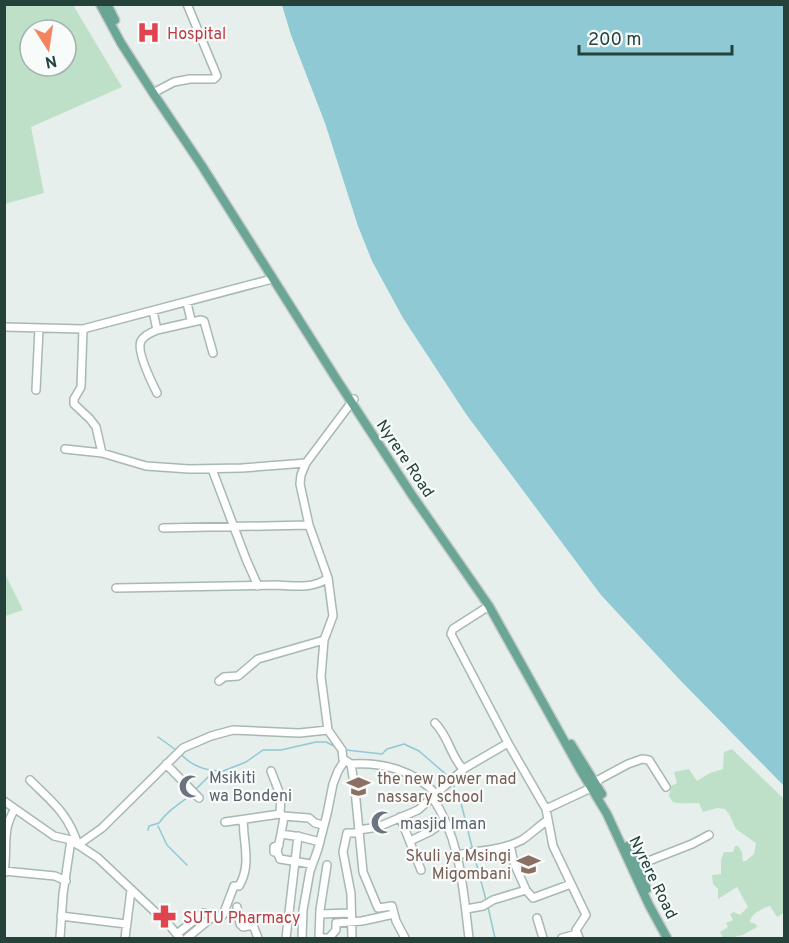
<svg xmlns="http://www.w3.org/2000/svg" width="789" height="943" font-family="Overpass,sans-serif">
  <rect width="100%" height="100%" fill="#e6efeb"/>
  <path fill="#bfe0c8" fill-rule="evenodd" d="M5 4 73 5 122 87 31 127 44 193 5 204ZM30 30H66V66H30Z
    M4 572 23 610 5 616H4Z
    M732 749 784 799V913L777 917 770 906C763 908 750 914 750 922L756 924 757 927 743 935 729 938 728 937 723 938 720 932 728 927 726 923 733 920 730 914 734 912 740 915 748 907 737 887 718 899V889L713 884 712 875 721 874V860L724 852H733L735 846H738L742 852 743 861H746L754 854 756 843 736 829 729 814 725 809 717 808 703 812 699 803C693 803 678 804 673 802L669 796 671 786 677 783 674 772 689 769 697 781 710 773 723 769 724 752Z"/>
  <path fill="#8ec9d4" d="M282 5H784V786L680 680 601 595 466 414 403 318 372 261 358 226 325 123 291 35Z"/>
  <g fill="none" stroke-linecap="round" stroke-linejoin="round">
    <path stroke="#8ec9d4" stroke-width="1.5" d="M158 737 176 750
      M346 750 382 754 387 749 404 744 419 751 449 777
      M180 753C190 765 203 770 218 771
      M453 784 460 799 473 851
      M196 789 208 777 246 762 263 750H281L316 742H326L336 747
      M158 826 167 845 187 865
      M148 830 149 826 159 823C167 811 179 804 191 795
      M474 855 486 900
      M488 907 495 938"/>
    <defs>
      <path id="minor" d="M153 93 174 82 190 79H214L217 76 187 4
        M187 303 191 320
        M153 311 157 330C152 332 144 335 141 341 136 351 152 383 157 393
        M4 327 83 329 272 279
        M83 329 81 387 74 399V404L90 419 96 427 102 453
        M157 330 201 320 204 321 213 353
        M36 390 39 329
        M354 399 306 463 301 475 300 484 309 525 328 578 333 616 324 640 321 677 328 730 342 750 343 759 351 764 355 790 363 872 378 908 392 906 396 921 405 938
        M65 449 102 453 146 466 189 469 242 468 306 463
        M212 469 246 559 258 586
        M163 528 309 525
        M116 588 277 585C295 586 313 589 328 578
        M489 606 453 629 451 634 508 743 546 809 553 846 586 915 576 930 579 938
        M219 681 224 677 238 676 258 659 324 640
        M435 723C449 737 450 755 463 769
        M166 764 199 798
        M351 764C382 762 414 770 436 794
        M271 771 281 797 280 813 284 817 281 834 301 837 320 842
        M30 780C52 802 68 813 78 845
        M432 797C461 839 463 890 469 938
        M4 801 54 836 71 840 98 858 170 926 180 938
        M546 809 591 788 600 779 628 764 642 759 649 760 666 787
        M283 816 309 818 315 823 323 825
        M400 817 421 870
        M225 822 280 814
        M359 830 378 827 418 810 465 768 508 743
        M410 841 431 831 445 821
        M78 845 102 828 183 748 211 736 233 730 299 733 328 730
        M279 845 274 847V852H277L281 834
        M277 852 280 859 311 864
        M458 855C479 850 501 851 522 840 531 834 539 826 548 820
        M633 867 692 844 709 835
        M4 871 55 876 66 881
        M4 873C8 849 1 830 15 809
        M526 890 533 898 571 884
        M237 907 240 924 243 927 253 925 258 938
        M466 909 483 906 493 900 526 890 514 863 510 845
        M320 914 351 913
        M61 916 126 924
        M537 918 543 938
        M177 934 203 913 221 917 223 915 234 886H239C249 869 246 853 244 834 243 828 245 826 242 821
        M60 938 63 894 71 840
        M125 938 131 890
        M187 938 210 919V914
        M286 938 298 836
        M302 938 303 910 310 871 318 849 327 814 333 784 338 771 345 760
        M319 938H329L336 930V923L362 921 394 914
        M319 938 320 910 327 865
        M352 938 351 894 343 852 347 833H359
        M562 938 577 934"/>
      <path id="major" d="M100 4 121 43 153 93 202 166 337 380 412 495 489 606 581 771 607 814 649 905 667 938
        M107 4 115 20
        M571 744 602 794
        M628 846 647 889"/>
    </defs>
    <use href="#minor" stroke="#a8b8b2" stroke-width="10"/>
    <use href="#major" stroke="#c2cac8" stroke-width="11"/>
    <use href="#minor" stroke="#fff" stroke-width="7"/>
    <use href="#major" stroke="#6aa596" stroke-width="8"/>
  </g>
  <defs>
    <symbol id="hospital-bare" viewBox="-9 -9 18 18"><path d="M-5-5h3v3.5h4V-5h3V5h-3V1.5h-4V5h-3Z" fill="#e0444e" stroke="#f7fbf9" stroke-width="2.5" paint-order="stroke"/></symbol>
    <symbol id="mosque-bare" viewBox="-9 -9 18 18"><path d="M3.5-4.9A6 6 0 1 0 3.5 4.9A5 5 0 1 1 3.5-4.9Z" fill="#6b7280" stroke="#f7fbf9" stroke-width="2.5" paint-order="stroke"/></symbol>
    <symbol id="school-bare" viewBox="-9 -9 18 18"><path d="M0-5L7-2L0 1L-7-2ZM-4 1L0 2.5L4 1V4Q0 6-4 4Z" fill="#8d6e63" stroke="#f7fbf9" stroke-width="2.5" paint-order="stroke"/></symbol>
    <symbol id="pharmacy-bare" viewBox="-9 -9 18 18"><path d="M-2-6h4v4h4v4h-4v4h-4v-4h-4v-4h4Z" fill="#e0444e" stroke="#f7fbf9" stroke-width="2.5" paint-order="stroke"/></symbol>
  </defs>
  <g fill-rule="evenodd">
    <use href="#hospital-bare" x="132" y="16" width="33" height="33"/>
    <use href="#mosque-bare" x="174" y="770" width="33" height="33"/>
    <use href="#school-bare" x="342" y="770" width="33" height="33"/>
    <use href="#mosque-bare" x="366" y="806" width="33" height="33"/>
    <use href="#school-bare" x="512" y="848" width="33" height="33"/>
    <use href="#pharmacy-bare" x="148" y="900" width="33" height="33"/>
  </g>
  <g text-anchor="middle" stroke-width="4.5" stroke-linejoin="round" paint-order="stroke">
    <g font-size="16" fill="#be3a42" stroke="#f7fbf9" text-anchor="start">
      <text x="167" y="39">Hospital</text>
      <text x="183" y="923">SUTU Pharmacy</text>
    </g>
    <g font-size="16" fill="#24423a" stroke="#f7fbf9">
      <text transform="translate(406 458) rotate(56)" y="6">Nyrere Road</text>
      <text transform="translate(654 877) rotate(64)" y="6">Nyrere Road</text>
    </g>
    <g font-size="16" fill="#5b616d" stroke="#f7fbf9" text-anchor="start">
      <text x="209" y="783">Msikiti<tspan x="209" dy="18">wa Bondeni</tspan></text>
      <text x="400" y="829">masjid Iman</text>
    </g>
    <g font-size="16" fill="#785e54" stroke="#f7fbf9" text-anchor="start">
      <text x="377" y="784">the new power mad<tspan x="377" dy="18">nassary school</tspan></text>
      <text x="511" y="861" text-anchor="end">Skuli ya Msingi<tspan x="511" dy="18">Migombani</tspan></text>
    </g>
  </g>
  <rect width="789" height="943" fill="none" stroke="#24423a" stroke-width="12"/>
  <g transform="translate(48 48) rotate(168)"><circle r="28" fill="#f7fbf9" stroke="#a3b1ad" stroke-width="1.5"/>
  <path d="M0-4.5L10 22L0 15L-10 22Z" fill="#f4845f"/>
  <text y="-9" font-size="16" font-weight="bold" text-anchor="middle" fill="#24423a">N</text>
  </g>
  <path d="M579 45v9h153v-9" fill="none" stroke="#24423a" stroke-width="3"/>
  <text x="588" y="45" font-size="18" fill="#24423a" stroke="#f7fbf9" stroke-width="4.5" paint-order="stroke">200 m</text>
</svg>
